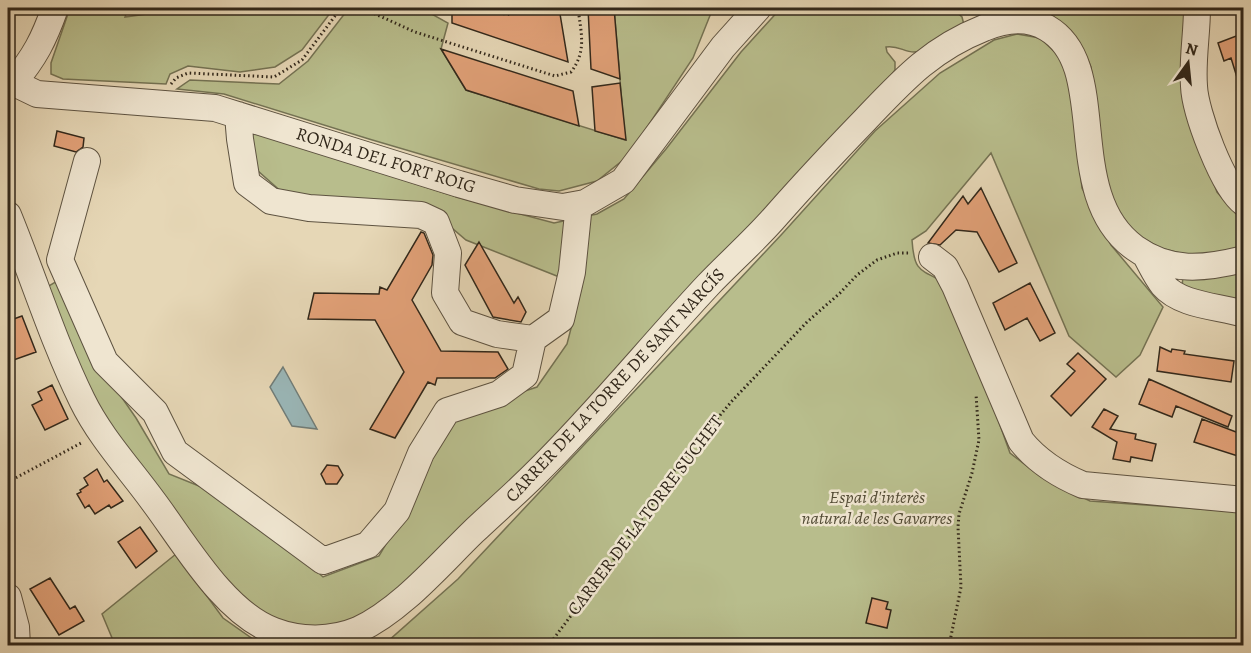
<svg xmlns="http://www.w3.org/2000/svg" width="1251" height="653" font-family="Alegreya,serif">
  <rect width="100%" height="100%" fill="#e6d7b6"/>
  <filter id="stains"><feTurbulence type="fractalNoise" baseFrequency=".00333" numOctaves="4"/><feColorMatrix values="0 0 0 0 .2 0 0 0 0 .09 0 0 0 0 .02 0 0 0 .5 -.17"/></filter>
  <radialGradient id="worn" r=".72"><stop offset=".6" stop-color="#630" stop-opacity="0"/><stop offset="1" stop-color="#630" stop-opacity=".3"/></radialGradient>
  <path fill="#b8bd8c" stroke="#747253" stroke-width="1.5" d="M70 8H128L125 17 190 8H334L302 50 275 67 240 72 188 66 170 74 166 84 63 79 51 74V63Z
    M349 8H421L448 23 441 49 466 90 625 140 614 8H713L693 58 628 156 597 181 559 191 539 189 369 139 224 94 177 89 190 80 279 84 308 61Z
    M781 8H952L962 17 964 25C950 34 931 52 914 52 904 52 898 45 886 47L887 52 895 62V70L890 77 527 470 397 592 353 622 322 630 280 623 242 601 106 424 87 390 47 287 62 278 95 359 136 418 169 474 204 488 270 529 323 577 379 556 401 519 455 414 537 387 567 344 582 286 466 240 432 211 284 194 257 170 251 131 457 197 554 223 597 214 624 199 666 149 741 52Z
    M1033 8H1186L1184 103 1217 192 1230 207 1243 214V249L1192 256 1160 248 1141 237 1125 223 1104 187 1091 67 1082 47 1066 27Z
    M1017 34 1040 38 1061 58 1069 76 1073 104 1082 188 1111 245 1163 307 1140 355 1116 377 1069 336 991 153 926 231 912 240C914 270 918 269 944 282L991 400 1010 453 1041 477 1090 501 1243 512V645L378 646 388 641 458 579 782 234 875 131 940 73 994 40Z
    M1243 269V303L1182 287 1183 276Z
    M176 554 223 618 253 639 269 645H115L102 614Z"/>
  <path fill="#9ab7b8" stroke="#707d79" stroke-width="1.5" d="M283 367 317 429 292 426 270 387Z"/>
  <path fill="#e2a178" stroke="#31271a" stroke-width="1.5" d="M452 8H559L568 62 452 23Z
    M588 8H614L620 79 591 69Z
    M1244 33V87H1240L1231 58 1224 61 1218 43Z
    M441 49 573 91 579 126 466 90Z
    M620 83 626 140 595 131 592 87Z
    M57 131 84 138 83 147 76 152 54 146Z
    M981 188 1017 263 999 272 977 232 956 230 940 245 928 243 963 196 968 204Z
    M421 232 424 233 433 255 432 265 412 300 441 351 498 352 508 369 495 378H437L435 385 428 382 395 438 370 429 404 372 375 320 308 319 314 293 379 294 380 287 387 290Z
    M479 242 514 303 518 297 526 312 521 322 493 317 465 265Z
    M1030 283 1055 333 1040 341 1027 318 1005 330 993 303Z
    M22 316 36 352 8 362V321Z
    M1160 347 1171 352 1172 349 1185 351 1184 354 1234 361 1231 382 1157 371Z
    M1078 353 1106 379 1071 416 1051 396 1075 371 1067 364Z
    M1149 379 1232 416 1228 427 1176 406 1172 417 1139 404Z
    M52 385 68 419 45 430 32 405 42 400 38 392Z
    M1104 409 1118 416 1110 429 1136 434 1135 439 1156 444 1152 461 1131 457 1130 462 1113 459 1117 442 1092 427Z
    M1202 419 1244 435V458L1194 442Z
    M327 465 338 466 343 475 337 484H326L321 474Z
    M97 469 104 482 107 480 123 501 111 508 109 505 95 514 89 505 85 508 77 494 81 492 80 490 88 485 84 478Z
    M140 527 157 551 136 568 118 542Z
    M50 578 70 609 75 606 84 621 59 635 30 589Z
    M872 598 888 602 886 609 891 610 887 628 866 623Z"/>
  <g fill="none" stroke-linecap="round" stroke-linejoin="round">
    <defs>
      <path id="minor" d="M1197 8C1197 34 1192 60 1194 86 1195 112 1223 188 1244 203
        M8 80 37 94 215 108 459 184 515 200 563 207 585 203 623 181 723 47 758 8
        M13 83C35 57 44 39 55 8
        M238 115 240 139 247 183 271 201 309 208 421 215 436 222 448 253 445 293 462 322 497 334 533 339 561 319 572 272 579 204
        M87 161 60 260 105 362 155 412 175 452 323 561 368 545 397 511 421 453 447 411 499 394 525 375 533 339
        M8 215C33 276 53 341 82 400 100 437 129 468 153 501 184 542 224 613 274 631 300 641 332 641 358 630 401 610 439 565 473 532 494 512 515 494 535 474 596 414 650 347 708 285 730 262 754 241 775 217 804 184 834 152 865 120 903 80 931 49 984 28 1005 19 1027 16 1047 28 1113 66 1060 194 1135 248 1170 273 1204 269 1244 259
        M1146 256C1151 265 1156 276 1163 285 1181 306 1219 306 1244 314
        M932 257 945 267 955 286 1021 441C1038 462 1059 475 1083 485L1244 500
        M8 597 16 627 17 646"/>
    </defs>
    <use href="#minor" stroke="#5e5341" stroke-width="28"/>
    <path stroke="#31271a" stroke-width="3" stroke-dasharray="1.5 3" stroke-linecap="butt" d="M362 8 415 32 555 76 571 72C587 51 581 33 578 8
      M491 8 507 15 518 8
      M171 84 176 78 188 73 274 77 302 60 341 8
      M8 482 83 442
      M548 646 614 559 679 464 732 401 807 322 840 293 857 275 877 260 897 253H911
      M949 646 961 587 958 527 959 514 972 473 979 440 976 394
      M1241 646 1244 639"/>
    <use href="#minor" stroke="#efe5d0" stroke-width="26"/>
  </g>
  <g text-anchor="middle" stroke-width="5" stroke-linejoin="round" paint-order="stroke">
    <g font-size="18" fill="#31271a" stroke="#efe5d0">
      <text transform="translate(386 160) rotate(17)" y="6">RONDA DEL FORT ROIG</text>
      <text transform="translate(615 385) rotate(-47)" y="6">CARRER DE LA TORRE DE SANT NARCÍS</text>
      <text transform="translate(645 515) rotate(-53)" y="6">CARRER DE LA TORRE SUCHET</text>
    </g>
    <g font-size="18" font-style="italic" fill="#534c36" stroke="#efe5d0">
      <text x="877" y="503">Espai d'interès<tspan x="877" dy="21">natural de les Gavarres</tspan></text>
    </g>
  </g>
  <rect width="1251" height="653" fill="none" stroke="#e6d7b6" stroke-width="30"/>
  <rect x="9" y="9" width="1233" height="635" fill="none" stroke="#31271a" stroke-width="3"/>
  <rect x="15" y="15" width="1221" height="623" fill="none" stroke="#31271a" stroke-width="1.5"/>
  <g transform="translate(1188 63) rotate(15)" stroke="#efe5d0" stroke-width="4.5" paint-order="stroke">
  <path d="M0-4.5L10 22L0 15L-10 22Z" fill="#31271a"/>
  <text y="-9" font-size="16" font-weight="bold" text-anchor="middle" fill="#31271a">N</text>
  </g>
  <rect width="100%" height="100%" filter="url(#stains)"/>
  <rect width="100%" height="100%" fill="url(#worn)"/>
</svg>
